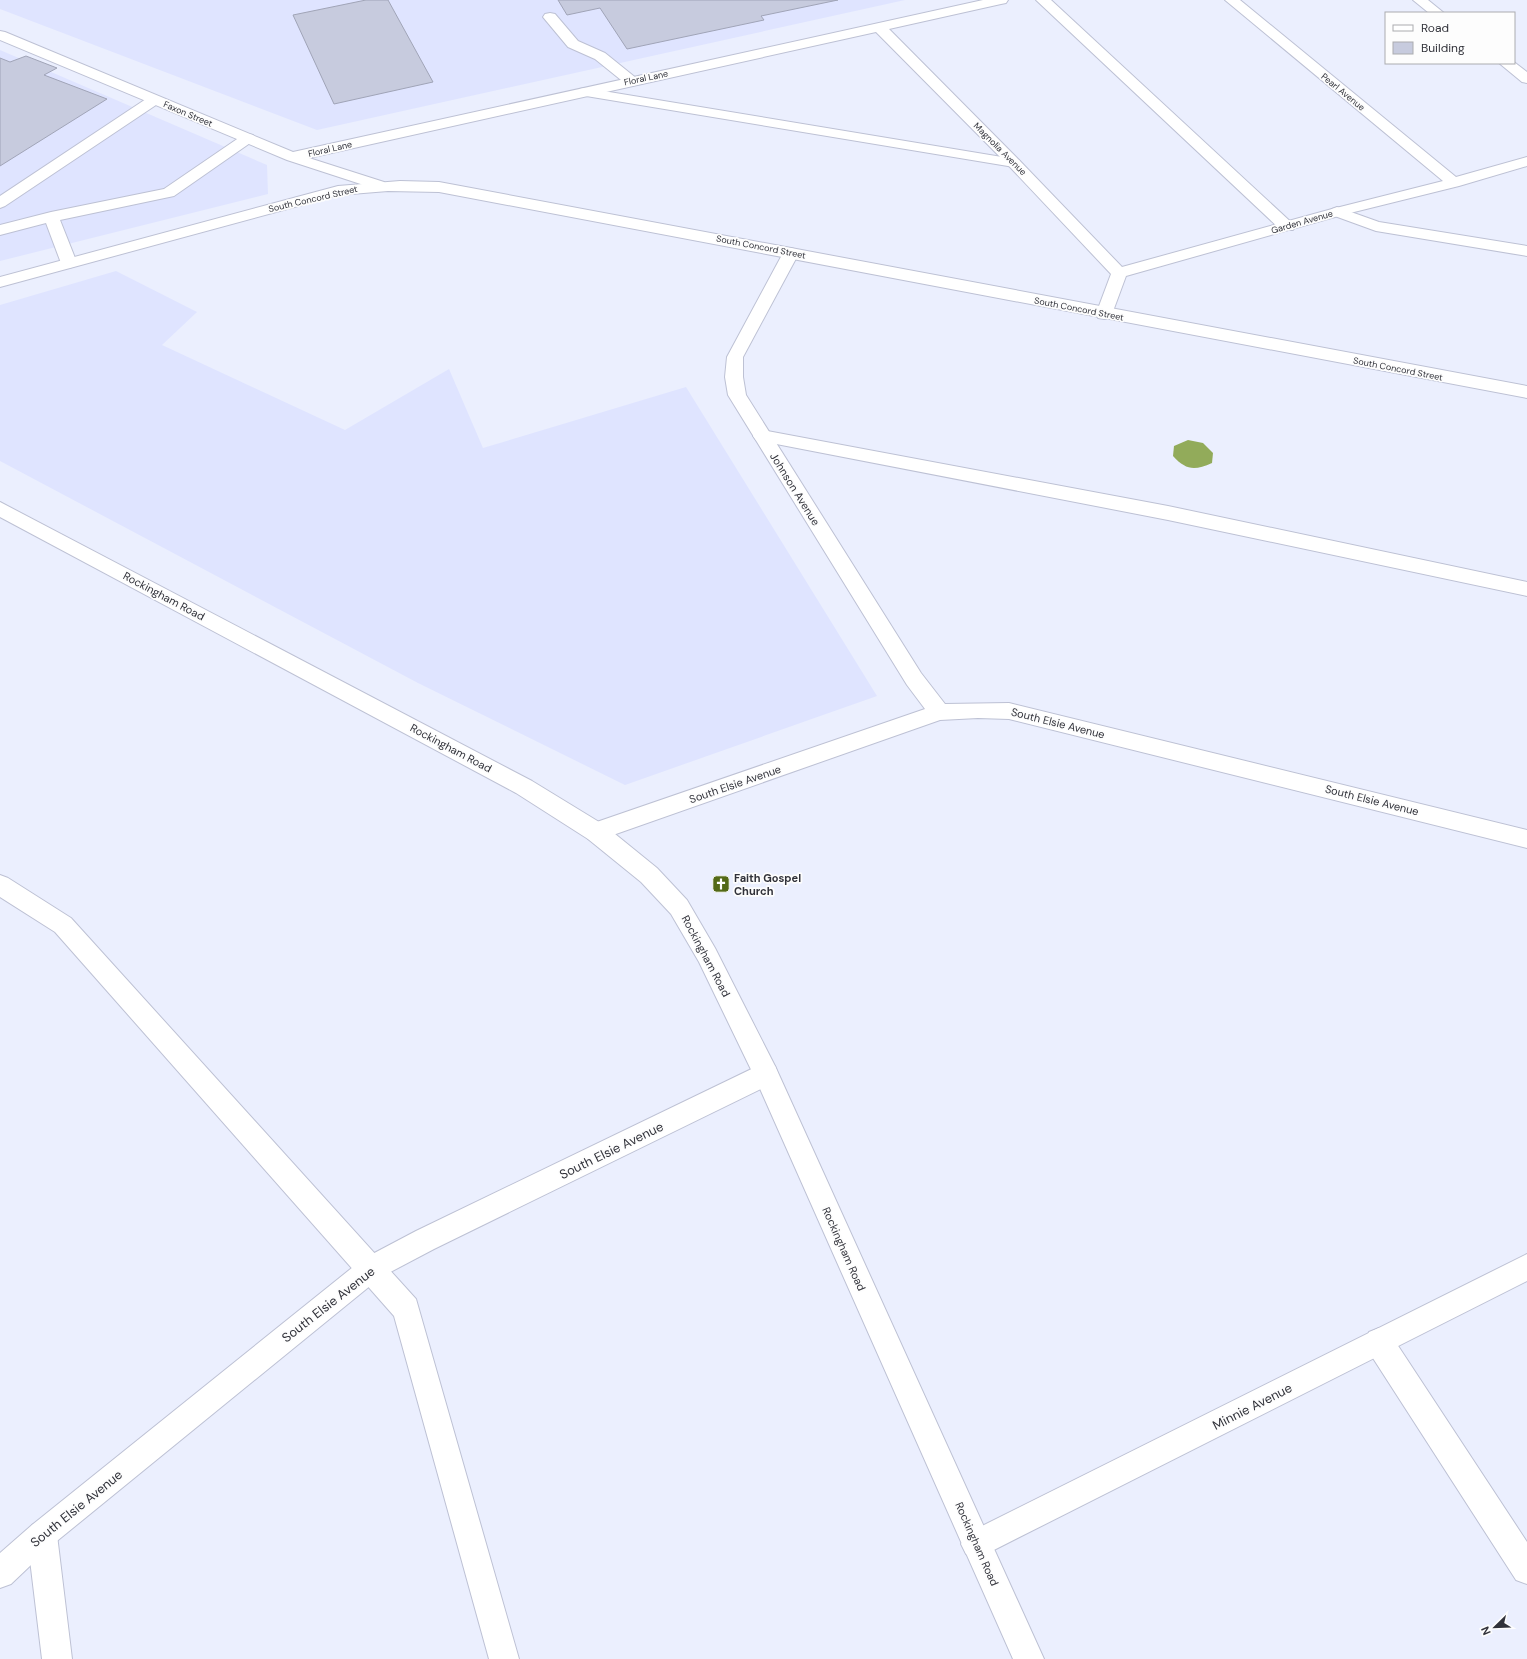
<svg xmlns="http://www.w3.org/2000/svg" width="1527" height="1659" font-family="'DM Sans',sans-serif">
  <rect width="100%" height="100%" fill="#ebeffe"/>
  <path fill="#dfe4ff" d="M0 0H905L317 130 0 9Z
    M0 50 267 165 268 194 0 261Z
    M116 271 197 312 162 345 345 430 449 369 483 448 686 387 877 696 625 785 418 683 0 461V305Z"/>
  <path fill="#92ab5a" d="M1188 440 1203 443 1213 453 1212 463C1194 471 1186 470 1173 456L1174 446Z"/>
  <path fill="#c7cbde" stroke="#a0a4b7" d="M366 0H388L433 82 334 104 293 15Z
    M558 0H838L761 16 764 20 627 49 600 8 567 15Z
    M26 56 57 68 44 75 107 99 0 166V58L10 62Z"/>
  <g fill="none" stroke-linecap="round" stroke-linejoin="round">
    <defs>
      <path id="lane" d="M1036 0H1051L1293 224 1295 227 1293 230H1281Z
        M1413 0H1428L1444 13H1429Z
        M550 13 555 14 578 41 605 53 636 78 638 81 636 84H626L595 59 568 47 543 17 545 14Z
        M1514 62 1527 72V83L1522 82 1499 63Z
        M585 88 1014 159 1019 160 1021 163 1019 166 1014 167 580 95 578 92 580 89Z
        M154 96 159 97 161 100 159 103 5 206 0 208V196L149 97Z
        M248 134 253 135 255 138 253 141 174 196 60 220 77 263 75 266 69 268 63 266 61 263 46 223 0 235V225L51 212 164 189 243 135Z
        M1337 207 1379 222 1527 246V256L1376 231 1332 215 1329 212 1332 209Z
        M762 430 1168 506 1527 582V596L1168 520 756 440 753 436 756 432Z
        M0 875 8 878 71 918 416 1299 519 1659H489L394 1316 55 932 0 897Z
        M1379 1328 1389 1332 1527 1542V1584L1516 1580 1369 1352 1365 1342 1369 1332Z
        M42 1520 52 1525 57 1535 72 1659H42L27 1535 32 1525Z"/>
      <path id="street" d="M983 0H1008L1006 3 1001 4 889 29 1019 160 1122 267 1332 209 1443 181 1225 0H1240L1456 177 1527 157V166L1459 186 1342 215 1126 276 1112 314 1110 318 1104 319 1098 318 1096 314 1111 274 1009 166 876 32 309 158 384 182 387 185 384 188 379 190 287 160 0 40V31L5 32 293 152Z
        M791 248 797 250 799 253 743 357V377L746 395 921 673 945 704 1009 703 1527 830V848L1009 719 978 718 940 720 596 841 588 839 585 832 588 825 925 709 907 685 728 395 725 377 727 357 783 253 785 250Z
        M766 1062 775 1066 778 1074 775 1082 434 1249 381 1277 52 1545 11 1584 0 1588V1553L32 1525 363 1259 416 1231Z
        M1527 1254V1281L986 1554 976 1559 966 1554 961 1544 966 1534Z"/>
      <path id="secondary" d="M400 181 439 182 1527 386V398L439 192 388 191 339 195 0 287V277L338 186Z
        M0 502 532 781 604 825 657 868 687 900 715 948 775 1066 1044 1659H1013L757 1082 699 962 671 914 641 882 588 839 516 793 0 517Z"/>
    </defs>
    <use href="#lane" stroke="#bdc1d4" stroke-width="2"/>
    <use href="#street" stroke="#bdc1d4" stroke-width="2"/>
    <use href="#secondary" stroke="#bdc1d4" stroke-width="2"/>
    <use href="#lane" fill="#fff" fill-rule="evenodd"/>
    <use href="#street" fill="#fff" fill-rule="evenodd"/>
    <use href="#secondary" fill="#fff" fill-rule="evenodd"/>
  </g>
  <defs>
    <symbol id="church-square" viewBox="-11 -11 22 22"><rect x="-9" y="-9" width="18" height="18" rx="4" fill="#536917" stroke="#fdfdfd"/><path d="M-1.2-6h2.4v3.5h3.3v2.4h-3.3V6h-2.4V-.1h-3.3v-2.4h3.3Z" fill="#fff"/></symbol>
  </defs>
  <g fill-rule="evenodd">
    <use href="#church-square" x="711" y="874" width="20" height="20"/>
  </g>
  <g text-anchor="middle" stroke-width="3.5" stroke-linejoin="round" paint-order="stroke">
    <g font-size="9" fill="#31323a" stroke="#fdfdfd">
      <text transform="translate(646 78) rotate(-12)" y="3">Floral Lane</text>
      <text transform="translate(1343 92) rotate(39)" y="3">Pearl Avenue</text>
      <text transform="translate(188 114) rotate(23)" y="3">Faxon Street</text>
      <text transform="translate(330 149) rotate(-13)" y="3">Floral Lane</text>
      <text transform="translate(1000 149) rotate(45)" y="3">Magnolia Avenue</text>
      <text transform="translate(313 199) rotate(-13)" y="3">South Concord Street</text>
      <text transform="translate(1302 222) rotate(-16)" y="3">Garden Avenue</text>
      <text transform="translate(761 247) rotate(11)" y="3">South Concord Street</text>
      <text transform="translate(1079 309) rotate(11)" y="3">South Concord Street</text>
      <text transform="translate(1398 369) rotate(11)" y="3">South Concord Street</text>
    </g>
    <g font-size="11" fill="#31323a" stroke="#fdfdfd">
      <text transform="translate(795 489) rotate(58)" y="4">Johnson Avenue</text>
      <text transform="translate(164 596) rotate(28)" y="4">Rockingham Road</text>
      <text transform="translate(1058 723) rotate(14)" y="4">South Elsie Avenue</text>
      <text transform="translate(451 748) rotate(28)" y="4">Rockingham Road</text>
      <text transform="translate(735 784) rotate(-19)" y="4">South Elsie Avenue</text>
      <text transform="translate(1372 800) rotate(14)" y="4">South Elsie Avenue</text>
      <text transform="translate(706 956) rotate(62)" y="4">Rockingham Road</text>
      <text transform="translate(844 1249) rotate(66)" y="4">Rockingham Road</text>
      <text transform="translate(977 1544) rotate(66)" y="4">Rockingham Road</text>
    </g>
    <g font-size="11" font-weight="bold" fill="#31323a" stroke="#fdfdfd" text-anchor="start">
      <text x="734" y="882">Faith Gospel<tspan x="734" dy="13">Church</tspan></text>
    </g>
    <g font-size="13" fill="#31323a" stroke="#fdfdfd">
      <text transform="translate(611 1150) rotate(-26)" y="5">South Elsie Avenue</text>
      <text transform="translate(328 1304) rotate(-38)" y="5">South Elsie Avenue</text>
      <text transform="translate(1252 1406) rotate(-27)" y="5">Minnie Avenue</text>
      <text transform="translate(76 1508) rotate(-39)" y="5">South Elsie Avenue</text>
    </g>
  </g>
  <rect x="1385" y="12" width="130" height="52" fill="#fdfdfd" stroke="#abacaf"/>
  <rect x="1393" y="25" width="20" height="6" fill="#ffffff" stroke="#abacaf"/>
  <text x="1421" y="32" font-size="12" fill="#31323a">Road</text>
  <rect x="1393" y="42" width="20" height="12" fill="#c7cbde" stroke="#abacaf"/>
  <text x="1421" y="52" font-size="12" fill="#31323a">Building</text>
  <g transform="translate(1495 1627) rotate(247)" stroke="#fdfdfd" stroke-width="3" paint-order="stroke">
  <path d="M0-3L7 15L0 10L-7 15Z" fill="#31323a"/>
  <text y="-6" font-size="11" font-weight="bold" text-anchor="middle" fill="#31323a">N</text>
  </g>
</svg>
